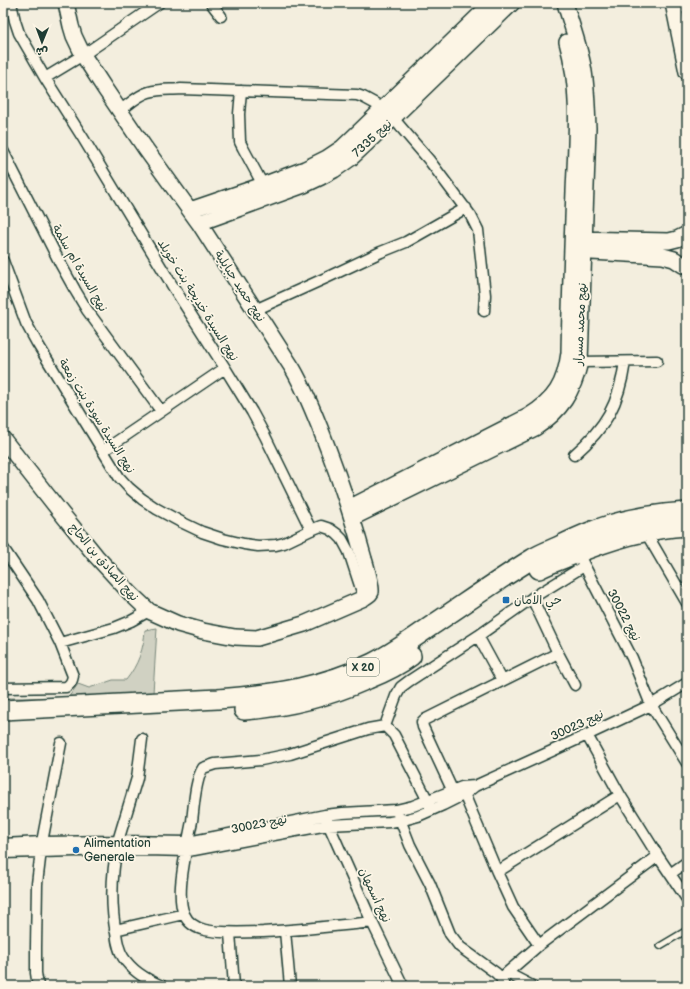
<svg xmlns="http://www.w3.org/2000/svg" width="690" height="989" font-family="'Balsamiq Sans','Playpen Sans Arabic',sans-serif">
  <rect width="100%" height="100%" fill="#f3eede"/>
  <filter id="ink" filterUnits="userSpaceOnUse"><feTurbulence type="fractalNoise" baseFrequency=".025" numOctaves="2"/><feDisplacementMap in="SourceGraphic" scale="8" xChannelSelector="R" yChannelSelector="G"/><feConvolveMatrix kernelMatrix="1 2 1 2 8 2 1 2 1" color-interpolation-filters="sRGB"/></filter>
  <g filter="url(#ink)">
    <path fill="#d0d1c2" stroke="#78877b" d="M157 628 153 693 3 703V698H68L78 684 89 688 113 680H126C138 665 144 648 145 630Z"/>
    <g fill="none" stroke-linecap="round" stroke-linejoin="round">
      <defs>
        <path id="lane" d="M660 946 687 930"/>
        <path id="street" d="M11 3 15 21 19 33 45 78 83 138 172 285 225 368 252 412 265 436 311 530
          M211 3 221 16
          M45 78 83 55 159 3
          M241 91 239 114 240 142 243 148 263 185
          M120 111C129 104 138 95 149 92 159 89 171 90 181 89L357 95 363 97 376 104 393 118 429 160 471 216 478 230 485 295 484 311
          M3 151 60 263 75 290 87 310 161 411
          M3 261 26 323 37 343 103 451 119 477 129 488 142 499 157 509 181 522 202 532 223 539 244 544 258 546 276 545 284 543 311 530 321 526 330 529 337 534 342 539 349 552 364 598
          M255 310 328 277 381 252 406 242 466 208
          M580 362 657 361
          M103 451 225 368
          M574 455C606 427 619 404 625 362
          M645 531 687 603
          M3 548 38 600 60 643 73 676C72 681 71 684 66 687L3 688
          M582 561 632 658 651 705 687 763
          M532 598 558 653 575 685
          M478 636 502 680
          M60 643 114 628 131 621 149 611
          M385 726 396 696 401 687 409 681 478 636 532 598 584 566
          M142 739 137 778 118 841C112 871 110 903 116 933 117 941 118 949 123 957 132 971 147 980 162 986
          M462 789 497 872 513 907 539 945
          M620 795 658 856 687 899
          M455 796 423 727 422 722 424 720 558 653
          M398 814 410 845 430 884 450 934 460 947 496 973 501 978 504 986
          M327 821 372 922 403 986
          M3 844 42 842 118 841 188 842 271 826 325 815 343 813 396 810 413 806 462 787 475 786
          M3 853 75 851 147 850 186 851 194 850 328 825 390 822 407 819 418 816 443 805 465 794 475 786 587 735 651 705 687 683
          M497 872 620 795 587 735
          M670 874 687 862
          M372 922C336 926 299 930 263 932 244 932 224 934 205 930 196 928 188 923 184 914 177 897 183 868 186 851 188 841 190 831 192 821 194 806 195 780 203 768L215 764 261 760 290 754 368 729 385 726 394 735 428 801 431 810
          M115 930 184 914
          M285 931 290 986
          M230 933 234 986
          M507 973 532 986
          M501 978 539 945 658 856
          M38 986 36 973V947L37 884 42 842 61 743"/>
        <path id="secondary" d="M673 3 687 72
          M686 3 687 6
          M190 210 263 185 305 169 327 158 342 148 363 128 492 3
          M199 223 304 185 321 177 334 170 351 158 368 142 512 3
          M573 239 669 241 677 239 685 235
          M574 251 663 256 674 259 683 265
          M3 439 58 509 96 556 131 594 149 611 178 624 203 631 235 637 257 638 304 624 364 598C366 596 370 595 371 592 372 587 366 565 364 559 352 515 337 471 320 428 312 408 304 388 293 369L199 223 145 148 105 89 83 55 74 36 71 26 66 3
          M349 508 529 416C555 400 565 384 569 353 570 299 572 245 574 191 576 142 581 90 567 42
          M352 518 535 428C561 411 573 392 580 362L588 128C587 108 587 86 583 66 579 45 571 24 565 3"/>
        <path id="highway" d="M539 569C548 564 560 560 570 556 608 540 646 528 687 526
          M3 710 218 699C272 695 324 687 373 663 395 652 414 638 434 624 467 602 499 579 532 559 540 554 548 551 557 547 569 541 582 535 595 530 624 519 656 514 687 512
          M244 710C289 707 327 697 368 679 383 673 398 666 411 656"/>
      </defs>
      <use href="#lane" stroke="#1f3d34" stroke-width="8"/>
      <use href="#street" stroke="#1f3d34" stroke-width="13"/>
      <use href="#secondary" stroke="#1f3d34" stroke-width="18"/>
      <use href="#highway" stroke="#1f3d34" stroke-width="22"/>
      <use href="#lane" stroke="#fcf5e5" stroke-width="5"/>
      <use href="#street" stroke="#fcf5e5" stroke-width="10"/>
      <use href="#secondary" stroke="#fcf5e5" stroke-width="15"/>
      <use href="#highway" stroke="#fcf5e5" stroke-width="19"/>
    </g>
  </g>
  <g fill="#1f6fb2" stroke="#fcf5e5" stroke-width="1.5">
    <rect x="502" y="596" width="8" height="8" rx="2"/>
    <circle cx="76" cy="850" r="4"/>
  </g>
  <g text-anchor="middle" stroke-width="3.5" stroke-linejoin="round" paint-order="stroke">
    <rect fill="#fcf5e5" stroke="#617469" stroke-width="1" x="347" y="658" width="32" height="18" rx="3"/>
    <g font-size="11" font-weight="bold" fill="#1f3d34">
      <text x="363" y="671">X 20</text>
    </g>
    <g font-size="12" fill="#1f3d34" stroke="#fcf5e5">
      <text transform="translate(372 138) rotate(-43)" y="4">نهج 7335</text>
      <text transform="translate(80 268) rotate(60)" y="4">نهج السيدة ام سلمة</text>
      <text transform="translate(240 286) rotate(57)" y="4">نهج حميد جبايلية</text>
      <text transform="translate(198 300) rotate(58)" y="4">نهج السيدة خديجة بنت خويلد</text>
      <text transform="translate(580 324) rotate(-87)" y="4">نهج محمد مسرار</text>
      <text transform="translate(97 416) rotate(58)" y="4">نهج السيدة سودة بنت زمعة</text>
      <text transform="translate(104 562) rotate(49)" y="4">نهج الصادق بن الحاج</text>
      <text transform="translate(624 615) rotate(62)" y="4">نهج 30022</text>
      <text transform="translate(577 725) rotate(-25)" y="4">نهج 30023</text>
      <text transform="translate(259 824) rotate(-11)" y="4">نهج 30023</text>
      <text transform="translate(375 895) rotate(65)" y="4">نهج أسمهان</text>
    </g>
    <g font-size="12" fill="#1f3d34" stroke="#fcf5e5" text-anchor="start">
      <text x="514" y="604">حي الأمان</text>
      <text x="84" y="847">Alimentation<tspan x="84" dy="14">Generale</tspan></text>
    </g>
  </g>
  <rect width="690" height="989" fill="none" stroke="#fcf5e5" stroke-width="16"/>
  <rect x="8" y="8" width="674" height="973" fill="none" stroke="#1f3d34" stroke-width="1.5" filter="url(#ink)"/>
  <g transform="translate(42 42) rotate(181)" stroke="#fcf5e5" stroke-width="3" paint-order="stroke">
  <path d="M0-3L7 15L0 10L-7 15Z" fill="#1f3d34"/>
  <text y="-6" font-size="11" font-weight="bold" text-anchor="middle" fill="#1f3d34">ش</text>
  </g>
</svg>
